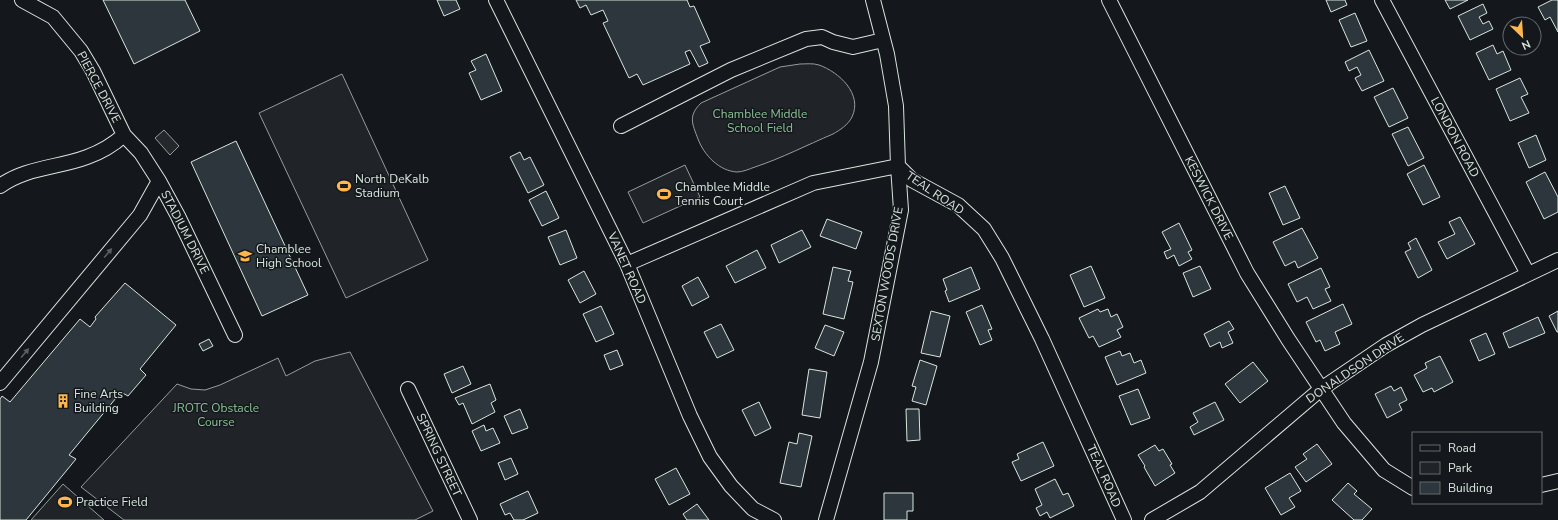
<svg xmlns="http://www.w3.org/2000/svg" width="1558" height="520" font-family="'Nunito Sans',sans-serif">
  <rect width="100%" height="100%" fill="#14181c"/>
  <path fill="#202428" stroke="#939e99" d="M800 64C806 64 813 63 819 65 839 72 863 94 852 117 848 125 840 130 833 134 807 145 782 158 755 167 749 169 743 172 737 172 719 171 704 155 698 139 692 123 688 116 701 103L780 67Z
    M342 74 428 260 346 298 259 113Z
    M685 165 700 197 643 223 628 192Z
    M350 352 433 511 415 520H124L81 487 177 384 191 389 205 390 220 385 278 358 286 376 315 361Z
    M63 484 104 520H31Z"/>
  <path fill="#24282b" stroke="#939e99" d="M164 130 179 146 170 155 155 138Z"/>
  <path fill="#2c363c" stroke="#d8e6dc" d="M103 0H185L200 31 134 64Z
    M437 0H456L460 9 444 16Z
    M576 0H687L690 7 694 6 710 42 700 46 708 63 699 67 690 50 685 52 690 64 643 85 637 74 629 78 603 23 608 21 603 10 591 15 586 5 580 8Z
    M1326 0H1345L1347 5 1331 12Z
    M1445 0H1468L1450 9Z
    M1552 0H1558V32L1550 17 1545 20 1538 7Z
    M1483 4 1487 13 1479 17 1483 24 1489 21 1493 29 1470 40 1458 16Z
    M1355 13 1367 41 1351 47 1339 20Z
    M1493 45 1497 54 1503 51 1511 70 1489 80 1476 53Z
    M1369 50 1384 81 1362 91 1355 78 1361 75 1357 67 1349 71 1345 62Z
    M486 54 502 91 481 100 469 73 476 70 471 61Z
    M1520 78 1528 94 1521 97 1529 113 1510 121 1496 89Z
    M1393 88 1408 118 1389 127 1374 97Z
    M1408 127 1424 158 1408 166 1392 134Z
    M1536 135 1546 160 1529 168 1518 143Z
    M236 141 308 295 262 316 191 162Z
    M520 152 524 160 530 157 544 185 528 193 510 157Z
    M1424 165 1440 197 1423 205 1407 174Z
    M1545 172 1558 197V212L1544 219 1526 182Z
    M1285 186 1300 218 1283 225 1269 193Z
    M546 191 559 218 542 226 529 200Z
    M1460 217 1475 244 1447 259 1438 242 1455 234 1449 222Z
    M827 219 862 232 856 249 820 236Z
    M1179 223 1192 250 1188 252 1192 259 1179 266 1174 255 1167 259 1164 252 1171 249 1162 232Z
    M1302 228 1318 258 1298 268 1295 261 1285 266 1273 242Z
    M566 230 577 258 560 265 548 237Z
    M802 230 811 247 779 263 771 245Z
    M1416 238 1432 270 1418 278 1405 252 1411 249 1408 243Z
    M757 250 766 268 735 283 726 266Z
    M1091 266 1105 298 1084 307 1070 275Z
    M1200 266 1211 289 1193 297 1183 273Z
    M833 267 851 271 848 281 853 282 844 319 823 314Z
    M971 267 980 289 949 302 945 291 947 290 943 279Z
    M1321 268 1330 287 1325 289 1331 301 1313 309 1307 297 1297 302 1288 284Z
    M584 271 596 294 580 303 568 280Z
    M698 277 709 297 692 306 682 286Z
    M125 283 176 325 140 369 146 375 128 396 121 392 69 455 76 459 26 520H0V399L2 396 10 402 80 319 90 327 96 319 95 317Z
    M1343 304 1352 324 1335 332 1340 344 1325 351 1320 340 1316 342 1306 322Z
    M982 305 992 329 988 330 992 340 980 345 966 312Z
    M601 306 614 334 596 342 583 314Z
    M1098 309 1100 312 1108 309 1111 317 1117 314 1123 327 1117 330 1121 337 1099 347 1093 336 1089 338 1079 318Z
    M931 311 950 316 940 357 921 353Z
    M1558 311V332H1557L1549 316Z
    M1538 317 1545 333 1509 348 1503 333Z
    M1229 321 1234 329 1228 332 1233 343 1222 348 1220 342 1210 347 1204 334Z
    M721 324 734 350 717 358 704 332Z
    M825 325 844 332 834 356 815 348Z
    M1486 333 1495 354 1479 361 1470 340Z
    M209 339 213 346 203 351 199 344Z
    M617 350 623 365 610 370 604 355Z
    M1120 351 1122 356 1130 353 1134 363 1141 360 1146 373 1117 385 1105 357Z
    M1440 356 1453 382 1434 392 1432 388 1423 392 1414 375 1427 368 1425 363Z
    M920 360 937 366 926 405 912 401 916 387 912 386Z
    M1253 362 1268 381 1240 403 1225 384Z
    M463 366 471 384 452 393 444 374Z
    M809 369 827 372 820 418 802 415Z
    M490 384 496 400 491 403 495 412 472 424 463 403 459 405 455 398Z
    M1391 386 1394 391 1401 387 1407 400 1399 404 1402 410 1387 418 1375 394Z
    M1138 389 1150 418 1131 425 1119 396Z
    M759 402 771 428 755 436 742 410Z
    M1215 402 1224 420 1194 435 1190 427 1198 422 1193 413Z
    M520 409 528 428 512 434 504 416Z
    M906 409H919L920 440 907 441Z
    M484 425 486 431 493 428 500 443 481 451 472 431Z
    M799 433 812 436 801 487 780 483 789 442 797 444Z
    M1043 442 1054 466 1021 481 1012 462 1019 459 1017 454Z
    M1317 444 1332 464 1306 482 1295 467 1307 459 1303 454Z
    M1155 445 1159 451 1163 449 1172 464 1170 465 1175 473 1155 486 1144 467 1145 466 1138 455Z
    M511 458 518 474 505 480 498 463Z
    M676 468 690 494 669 505 655 479Z
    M1290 473 1301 491 1289 498 1295 507 1281 515 1265 488Z
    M1055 479 1063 495 1068 493 1074 506 1050 518 1047 512 1040 516 1036 508 1042 505 1035 489Z
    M1348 483 1357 491 1354 494 1372 509 1362 520H1354L1332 500Z
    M528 491 538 513 523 520H514L510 513 505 515 500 504Z
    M884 493H913V511H907V520H884Z
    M697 504 709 520H687L683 514Z"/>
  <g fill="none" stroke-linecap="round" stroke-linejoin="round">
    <defs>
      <path id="minor" d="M22 0 53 17 81 51 93 71 124 135 141 153 159 181 178 216 235 335
        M496 0 627 264 690 416 710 457 731 486 753 509 774 520
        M1109 0 1247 273 1288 339 1344 423 1384 470 1413 488
        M1382 0 1528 274
        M621 126 731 70 806 39 822 37 833 42 853 47 883 40
        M0 186C26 167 58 168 87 157 101 152 114 144 124 135
        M627 264 813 183 898 166 912 180 958 205 984 229 1002 258 1042 339 1124 520
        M0 383 140 215 159 181
        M408 389 470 520
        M1541 485 1558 481
        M826 520 871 362 901 210 898 166 896 106 887 54 873 0
        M1152 520 1200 492 1321 389 1386 345 1422 325 1558 260"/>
    </defs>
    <use href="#minor" stroke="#d8e6dc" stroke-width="16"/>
    <use href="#minor" stroke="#14181c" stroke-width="14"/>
  </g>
  <defs><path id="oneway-solid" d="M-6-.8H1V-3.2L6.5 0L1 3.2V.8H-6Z"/></defs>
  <g fill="#59605f">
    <use href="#oneway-solid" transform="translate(108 253) rotate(-50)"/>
    <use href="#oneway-solid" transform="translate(25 353) rotate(-50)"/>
  </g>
  <defs>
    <symbol id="stadium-bare" viewBox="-9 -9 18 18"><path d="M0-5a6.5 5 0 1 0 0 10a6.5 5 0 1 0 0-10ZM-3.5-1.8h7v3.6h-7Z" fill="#ffb74d" stroke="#14181c" stroke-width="2.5" paint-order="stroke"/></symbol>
    <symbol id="school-bare" viewBox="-9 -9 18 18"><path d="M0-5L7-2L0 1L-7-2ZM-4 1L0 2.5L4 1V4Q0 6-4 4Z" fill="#ffb74d" stroke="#14181c" stroke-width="2.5" paint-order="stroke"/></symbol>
    <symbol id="building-bare" viewBox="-9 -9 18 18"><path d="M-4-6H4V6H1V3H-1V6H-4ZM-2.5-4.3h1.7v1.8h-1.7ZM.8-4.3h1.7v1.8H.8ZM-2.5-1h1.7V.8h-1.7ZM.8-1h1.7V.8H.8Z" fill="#ffb74d" stroke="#14181c" stroke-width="2.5" paint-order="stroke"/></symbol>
  </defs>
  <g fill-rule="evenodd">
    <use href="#stadium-bare" x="334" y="176" width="20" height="20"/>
    <use href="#stadium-bare" x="654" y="184" width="20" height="20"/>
    <use href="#school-bare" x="235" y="246" width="20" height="20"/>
    <use href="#building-bare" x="53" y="391" width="20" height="20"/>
    <use href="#stadium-bare" x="55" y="492" width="20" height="20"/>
  </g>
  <g text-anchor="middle" stroke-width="3" stroke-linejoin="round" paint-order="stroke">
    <g font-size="12" fill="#d8e6dc" stroke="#14181c">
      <text transform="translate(99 87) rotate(62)" y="4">PIERCE DRIVE</text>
      <text transform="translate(1455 137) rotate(62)" y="4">LONDON ROAD</text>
      <text transform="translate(935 193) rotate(34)" y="4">TEAL ROAD</text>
      <text transform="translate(1209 198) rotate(63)" y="4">KESWICK DRIVE</text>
      <text transform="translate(185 232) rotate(63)" y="4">STADIUM DRIVE</text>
      <text transform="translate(627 268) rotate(66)" y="4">VANET ROAD</text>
      <text transform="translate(887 274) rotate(-80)" y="4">SEXTON WOODS DRIVE</text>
      <text transform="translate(1355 368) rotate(-34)" y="4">DONALDSON DRIVE</text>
      <text transform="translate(439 455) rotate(65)" y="4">SPRING STREET</text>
      <text transform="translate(1104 476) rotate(66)" y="4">TEAL ROAD</text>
    </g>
    <g font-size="12" fill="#8ac095" stroke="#14181c">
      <text x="760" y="118">Chamblee Middle<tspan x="760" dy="14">School Field</tspan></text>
      <text x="216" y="412">JROTC Obstacle<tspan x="216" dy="14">Course</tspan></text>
    </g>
    <g font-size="12" fill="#d8e6dc" stroke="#14181c" text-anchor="start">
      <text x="355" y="183">North DeKalb<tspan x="355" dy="14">Stadium</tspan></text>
      <text x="675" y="191">Chamblee Middle<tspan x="675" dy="14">Tennis Court</tspan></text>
      <text x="256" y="253">Chamblee<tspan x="256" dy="14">High School</tspan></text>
      <text x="74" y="398">Fine Arts<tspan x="74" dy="14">Building</tspan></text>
      <text x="76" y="506">Practice Field</text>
    </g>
  </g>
  <rect x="1412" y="432" width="130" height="72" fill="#14181c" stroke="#626a69"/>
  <rect x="1420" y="445" width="20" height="6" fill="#14181c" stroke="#626a69"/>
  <text x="1448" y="452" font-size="12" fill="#d8e6dc">Road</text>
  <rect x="1420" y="462" width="20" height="12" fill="#202428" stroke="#626a69"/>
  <text x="1448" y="472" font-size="12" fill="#d8e6dc">Park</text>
  <rect x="1420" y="482" width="20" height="12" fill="#2c363c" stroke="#626a69"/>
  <text x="1448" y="492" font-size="12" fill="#d8e6dc">Building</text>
  <g transform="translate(1522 36) rotate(155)"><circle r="19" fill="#14181c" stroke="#626a69"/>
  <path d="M0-3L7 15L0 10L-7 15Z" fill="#ffb74d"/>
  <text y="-6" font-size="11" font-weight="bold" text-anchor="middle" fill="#d8e6dc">N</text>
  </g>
</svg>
